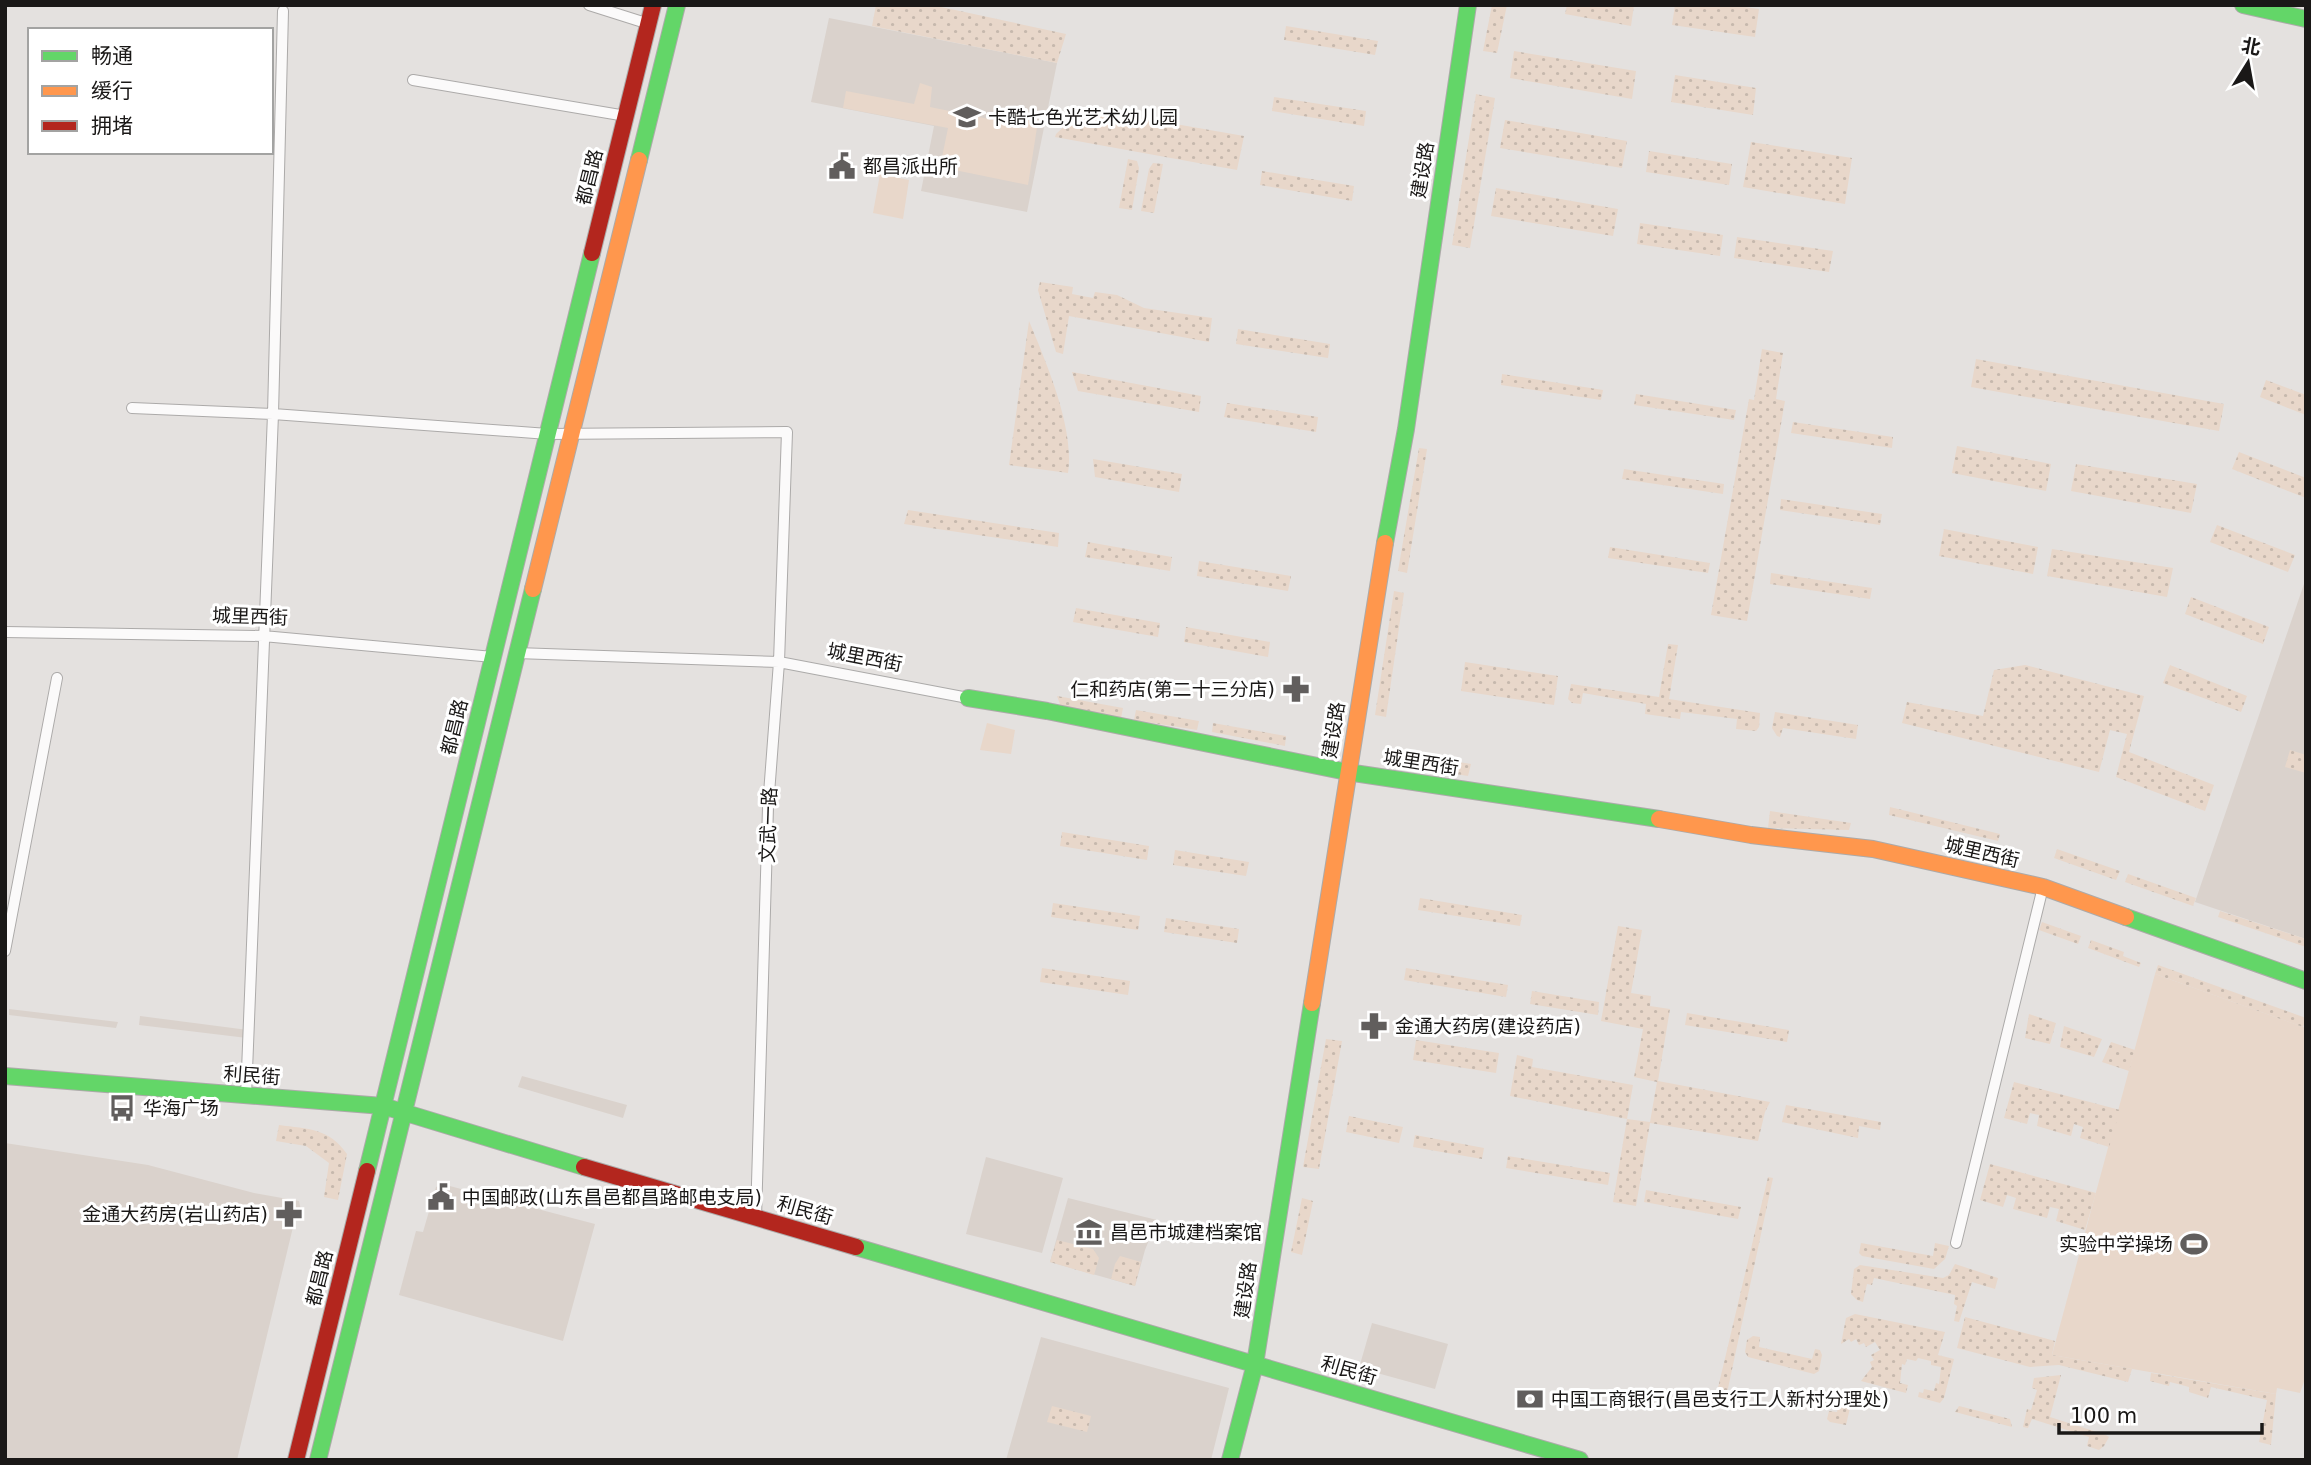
<svg xmlns="http://www.w3.org/2000/svg" width="2311" height="1465" font-family="'DejaVu Sans','Noto Sans SC',sans-serif">
  <defs>
    <pattern id="garden-dots" width="8" height="8" patternUnits="userSpaceOnUse" patternTransform="scale(1.75)"><rect width="8" height="8" fill="#e8d7ca"/><path d="M2 2h.1M6 6h.1" fill="none" stroke="#c6b8ad" stroke-width="1.8" stroke-linecap="round"/></pattern>
  </defs>
  <rect width="100%" height="100%" fill="#e4e1df"/>
  <path fill="#dad2cc" d="M829 18 1057 63 1027 212 921 191 934 126 811 102Z
    M2306 578V939L2195 902Z
    M9 1009 118 1022 116 1028 9 1015Z
    M140 1016 248 1030 247 1038 139 1025Z
    M522 1076 627 1105 623 1118 518 1087Z
    M5 1143 148 1165 254 1193 299 1201 301 1210 294 1223 237 1460H5Z
    M986 1157 1063 1178 1042 1253 966 1234Z
    M442 1184 595 1224 563 1341 399 1295 416 1231 423 1232 436 1187Z
    M1068 1198 1157 1220 1145 1250 1135 1286 1050 1262Z
    M1372 1323 1448 1344 1435 1389 1359 1368Z
    M1041 1337 1229 1388 1211 1460H1006Z"/>
  <path fill="#e8d7ca" d="M920 83 932 87 930 107 1018 125 1020 117 1038 121 1028 185 940 167 948 128 843 108 846 91 914 104Z
    M880 174 909 180 903 219 873 213Z
    M987 723 1015 730 1011 754 980 750Z
    M2155 974 2306 1028V1376L2300 1393 2277 1388 2276 1394 2052 1355Z"/>
  <path fill="url(#garden-dots)" d="M876 5H932L1066 34 1057 63 872 26Z
    M1492 5H1507L1497 53 1483 51Z
    M1567 5H1634L1631 26 1565 14Z
    M1675 5H1730L1759 9 1755 37 1672 25Z
    M1286 26 1378 41 1375 55 1284 40Z
    M1514 51 1636 71 1632 99 1510 78Z
    M1675 75 1756 88 1753 115 1671 102Z
    M1476 94 1495 98 1470 248 1452 245Z
    M1274 97 1366 111 1364 126 1272 111Z
    M1084 108 1244 136 1237 170 1055 137 1056 134Z
    M1505 120 1627 141 1622 168 1500 148Z
    M1751 142 1852 158 1845 204 1743 187Z
    M1649 151 1732 164 1729 185 1646 172Z
    M1128 159 1137 161 1139 168 1132 210 1119 208Z
    M1153 163 1163 164 1154 213 1141 211 1149 169Z
    M1262 171 1354 186 1352 201 1260 185Z
    M1496 188 1618 209 1613 236 1491 216Z
    M1640 223 1723 235 1720 256 1637 244Z
    M1737 237 1833 251 1829 272 1734 258Z
    M1040 282 1073 287 1072 294 1093 298 1095 292 1117 295 1144 308 1212 318 1209 342 1069 316 1063 354 1056 352 1038 290Z
    M1029 321C1046 362 1075 429 1068 473L1009 465Z
    M1238 329 1330 344 1328 358 1236 344Z
    M1762 349 1783 353 1776 399 1785 401 1747 621 1711 615 1749 399 1754 400Z
    M1976 359 2224 404 2219 431 1971 387Z
    M1072 372 1201 396 1199 412 1078 391Z
    M1502 374 1603 390 1601 400 1501 385Z
    M2266 380 2306 395V415L2260 397Z
    M1636 394 1736 410 1734 420 1634 405Z
    M1227 403 1318 417 1316 432 1224 417Z
    M1793 422 1893 437 1892 448 1791 433Z
    M1957 446 2051 464 2046 491 1952 473Z
    M1419 448 1427 449 1407 573 1398 571Z
    M2239 452 2306 478V498L2232 469Z
    M1093 459 1182 474 1179 492 1095 477Z
    M2076 464 2197 484 2191 513 2071 491Z
    M1624 469 1724 484 1723 494 1622 479Z
    M1781 499 1882 514 1880 525 1780 510Z
    M908 510 1059 533 1058 547 904 524Z
    M2217 525 2295 555 2288 572 2210 542Z
    M1944 529 2038 547 2033 574 1939 556Z
    M1088 542 1172 557 1170 571 1085 557Z
    M1610 547 1710 563 1708 573 1608 558Z
    M2052 549 2173 568 2167 597 2047 576Z
    M1199 561 1291 576 1288 591 1197 576Z
    M1771 573 1872 588 1870 599 1770 584Z
    M1394 591 1404 593 1386 717 1375 715Z
    M2191 597 2269 627 2263 644 2185 614Z
    M1076 608 1160 623 1158 637 1073 622Z
    M1186 627 1270 642 1268 657 1184 642Z
    M1668 644 1678 645 1669 699 1760 713 1759 727 1756 731 1736 729 1737 719 1681 712 1680 719 1645 714 1646 704 1583 693 1581 704 1572 703 1568 699 1571 684 1659 697Z
    M1465 662 1558 676 1554 705 1461 691Z
    M2025 665 2144 696 2129 752 2214 785 2205 811 2116 777 2127 734 2110 730 2099 772 1902 723 1907 702 1983 716 1994 670Z
    M2170 665 2247 696 2241 712 2163 683Z
    M1057 696 1123 708 1121 718 1061 707Z
    M1136 710 1199 721 1197 730 1134 720Z
    M1775 712 1858 725 1856 739 1783 728 1780 737 1777 736 1772 728Z
    M1213 723 1286 736 1285 746 1212 732Z
    M2290 750 2306 755V773L2285 767Z
    M1424 756 1471 764 1468 776 1423 769Z
    M1890 807 2000 834 1998 841 1889 815Z
    M1770 811 1851 823 1849 830 1768 828Z
    M1062 832 1149 846 1147 860 1060 846Z
    M2057 849 2120 871 2116 880 2054 858Z
    M1175 850 1249 862 1246 876 1173 865Z
    M2128 874 2196 898 2193 906 2125 882Z
    M1420 898 1522 915 1520 926 1418 910Z
    M1053 903 1140 916 1138 930 1051 917Z
    M2220 911 2306 939V947L2218 917Z
    M1166 918 1239 929 1237 943 1164 932Z
    M2042 922 2081 936 2078 944 2039 930Z
    M1618 926 1642 930 1631 993 1651 996 1650 1006 1670 1009 1658 1081 1770 1102 1765 1112 1758 1141 1650 1123 1636 1206 1613 1202 1627 1119 1510 1096 1517 1055 1533 1059 1532 1067 1633 1085 1627 1119 1650 1122 1657 1082 1634 1077 1643 1029 1601 1021Z
    M2091 940 2124 952 2123 956 2141 963 2139 967 2088 948Z
    M2158 965 2306 1018 2303 1027 2155 974Z
    M1042 968 1130 981 1128 995 1040 982Z
    M1406 968 1508 985 1506 997 1404 980Z
    M1532 991 1599 1002 1598 1015 1530 1004Z
    M1687 1013 1789 1030 1787 1042 1685 1025Z
    M2029 1014 2056 1023 2050 1044 2025 1038Z
    M2064 1026 2102 1039 2094 1057 2060 1047Z
    M1326 1039 1342 1041 1319 1169 1303 1167Z
    M1416 1040 1499 1053 1496 1073 1413 1060Z
    M2111 1042 2135 1050 2129 1071 2102 1062Z
    M2014 1082 2120 1110 2109 1147 2080 1138 2083 1127 2074 1124 2071 1136 2037 1126 2039 1115 2030 1113 2027 1124 2004 1118Z
    M1786 1105 1881 1122 1880 1130 1859 1126 1858 1138 1782 1122Z
    M1349 1116 1403 1127 1399 1143 1346 1132Z
    M279 1125C308 1129 329 1128 347 1154L338 1200 324 1197 329 1163 306 1146 276 1141Z
    M1415 1135 1484 1148 1482 1159 1413 1147Z
    M1508 1156 1610 1173 1608 1185 1506 1168Z
    M1990 1164 2096 1193 2085 1230 2056 1221 2059 1209 2050 1207 2047 1218 2013 1209 2016 1198 2007 1195 2003 1207 1980 1200Z
    M1768 1177 1773 1178 1727 1393 1717 1392Z
    M1646 1190 1741 1207 1738 1219 1644 1202Z
    M1302 1198 1313 1201 1302 1255 1291 1252Z
    M1057 1240 1093 1249 1099 1258 1094 1275 1050 1262Z
    M1861 1243 1933 1256 1935 1243 1949 1246 1945 1259 1934 1269 1862 1256 1859 1253Z
    M1120 1256 1141 1262 1135 1286 1111 1279 1115 1264Z
    M1955 1264 1998 1278 1995 1289 1972 1282 1959 1322 1954 1321 1957 1306 1954 1304 1955 1295 1874 1278 1872 1285 1867 1284 1863 1302 1857 1300 1851 1294 1854 1269 1860 1265 1943 1278 1949 1275Z
    M1855 1314 1945 1332 1938 1355 1954 1359 1944 1398 1940 1403 1918 1397 1919 1392 1923 1393 1924 1389 1934 1391 1936 1383 1939 1384 1941 1367 1931 1365V1361L1918 1358 1916 1361 1907 1359 1905 1365 1902 1364 1900 1383 1908 1385 1906 1393 1861 1381 1872 1367 1870 1362 1874 1360 1871 1355 1880 1350 1875 1342 1866 1347 1864 1343 1859 1345 1856 1339 1851 1342 1849 1339 1841 1344 1846 1318Z
    M1965 1317 2055 1341 2052 1355 2132 1369 2128 1382 2059 1365 2030 1367 1957 1348Z
    M1753 1336 1760 1337 1759 1347 1812 1359 1815 1349 1820 1350 1822 1355 1819 1371 1814 1374 1748 1357 1745 1352 1747 1340Z
    M2151 1373 2276 1394 2271 1445 2259 1442 2267 1400 2211 1387 2208 1398 2189 1392V1387L2170 1382 2169 1386 2150 1381Z
    M2061 1375 2050 1417 2106 1435 2109 1437 2104 1446 2099 1450 2087 1446 2089 1437 2032 1419 2028 1428 2023 1427 2027 1409 2031 1410 2037 1390 2032 1388 2034 1378Z
    M1844 1393 1859 1395 1856 1409 1850 1408 1846 1425 1830 1422 1827 1419 1829 1411 1837 1412 1840 1398 1833 1396Z
    M1052 1406 1091 1416 1087 1432 1047 1422Z
    M1959 1406 2010 1419 2012 1427 1955 1412Z"/>
  <g fill="none" stroke-linecap="round" stroke-linejoin="round">
    <defs>
      <path id="street" d="M589 5 649 24
        M413 80 626 116
        M132 408 273 414 548 434 787 432 779 662 768 807 756 1218
        M5 632 263 636 493 657
        M516 653 779 662 968 698
        M5 951 57 678
        M246 1096 273 414 283 11
        M1956 1243 2043 887"/>
      <path id="fast" d="M2243 5 2306 19
        M639 160 677 5
        M1385 543 1406 429 1468 5
        M968 698 1047 711 1347 772 1659 819
        M2126 917 2306 981
        M5 1076 383 1106 584 1167
        M367 1171 592 253
        M856 1247 1580 1460
        M318 1460 533 589
        M1230 1460 1255 1364 1312 1003"/>
      <path id="slow" d="M533 589 639 160
        M1659 819 1751 835 1873 849 2043 887 2126 917
        M1312 1003 1385 543"/>
      <path id="jam" d="M592 253 653 5
        M584 1167 856 1247
        M296 1460 367 1171"/>
    </defs>
    <use href="#street" stroke="#acaaa9" stroke-width="12"/>
    <use href="#fast" stroke="#acaaa9" stroke-width="18"/>
    <use href="#slow" stroke="#acaaa9" stroke-width="18"/>
    <use href="#jam" stroke="#acaaa9" stroke-width="18"/>
    <use href="#street" stroke="#fbfafa" stroke-width="10"/>
    <use href="#fast" stroke="#63d668" stroke-width="16"/>
    <use href="#slow" stroke="#ff974d" stroke-width="16"/>
    <use href="#jam" stroke="#b3261e" stroke-width="16"/>
  </g>
  <defs>
    <symbol id="school-bare" viewBox="-9 -9 18 18"><path d="M0-5L7-2L0 1L-7-2ZM-4 1L0 2.5L4 1V4Q0 6-4 4Z" fill="#615e5d" stroke="#fff" stroke-width="2.5" paint-order="stroke"/></symbol>
    <symbol id="civic-bare" viewBox="-9 -9 18 18"><path d="M-.6-6.5H3V-4.5H.6V-3L4-1V1h2V6H-6V1h2V-1L-.6-3ZM-1.2 2.5V6h2.4V2.5Z" fill="#615e5d" stroke="#fff" stroke-width="2.5" paint-order="stroke"/></symbol>
    <symbol id="pharmacy-bare" viewBox="-9 -9 18 18"><path d="M-2-6h4v4h4v4h-4v4h-4v-4h-4v-4h4Z" fill="#615e5d" stroke="#fff" stroke-width="2.5" paint-order="stroke"/></symbol>
    <symbol id="bus-bare" viewBox="-9 -9 18 18"><path d="M-5-6H5V4H4V6H2V4H-2V6H-4V4H-5ZM-3.5-4V0h7V-4ZM-3.5 1.2v1.5H-2V1.2ZM2 1.2v1.5H3.5V1.2Z" fill="#615e5d" stroke="#fff" stroke-width="2.5" paint-order="stroke"/></symbol>
    <symbol id="museum-bare" viewBox="-9 -9 18 18"><path d="M0-6L6-3V-2H-6V-3ZM-5-1h2V3h-2ZM-1-1h2V3h-2ZM3-1h2V3H3ZM-6 4H6V6H-6Z" fill="#615e5d" stroke="#fff" stroke-width="2.5" paint-order="stroke"/></symbol>
    <symbol id="stadium-bare" viewBox="-9 -9 18 18"><path d="M0-5a6.5 5 0 1 0 0 10a6.5 5 0 1 0 0-10ZM-3.5-1.8h7v3.6h-7Z" fill="#615e5d" stroke="#fff" stroke-width="2.5" paint-order="stroke"/></symbol>
    <symbol id="bank-bare" viewBox="-9 -9 18 18"><path d="M-6-4H6V4H-6ZM0-2.3a2.3 2.3 0 1 0 0 4.6a2.3 2.3 0 1 0 0-4.6Z" fill="#615e5d" stroke="#fff" stroke-width="2.5" paint-order="stroke"/></symbol>
  </defs>
  <g fill-rule="evenodd">
    <use href="#school-bare" x="948" y="98" width="38" height="38"/>
    <use href="#civic-bare" x="823" y="147" width="38" height="38"/>
    <use href="#pharmacy-bare" x="1277" y="670" width="38" height="38"/>
    <use href="#pharmacy-bare" x="1355" y="1007" width="38" height="38"/>
    <use href="#bus-bare" x="103" y="1089" width="38" height="38"/>
    <use href="#civic-bare" x="422" y="1178" width="38" height="38"/>
    <use href="#pharmacy-bare" x="270" y="1195" width="38" height="38"/>
    <use href="#museum-bare" x="1070" y="1213" width="38" height="38"/>
    <use href="#stadium-bare" x="2175" y="1225" width="38" height="38"/>
    <use href="#bank-bare" x="1511" y="1380" width="38" height="38"/>
  </g>
  <g text-anchor="middle" stroke-width="6" stroke-linejoin="round" paint-order="stroke">
    <g font-size="19" fill="#1a1817" stroke="#fff" text-anchor="start">
      <text x="988" y="124">卡酷七色光艺术幼儿园</text>
      <text x="863" y="173">都昌派出所</text>
      <text x="1275" y="696" text-anchor="end">仁和药店(第二十三分店)</text>
      <text x="1395" y="1033">金通大药房(建设药店)</text>
      <text x="143" y="1115">华海广场</text>
      <text x="462" y="1204">中国邮政(山东昌邑都昌路邮电支局)</text>
      <text x="268" y="1221" text-anchor="end">金通大药房(岩山药店)</text>
      <text x="1110" y="1239">昌邑市城建档案馆</text>
      <text x="2173" y="1251" text-anchor="end">实验中学操场</text>
      <text x="1551" y="1406">中国工商银行(昌邑支行工人新村分理处)</text>
    </g>
    <g font-size="19" fill="#1a1817" stroke="#fff">
      <text transform="translate(1422 170) rotate(-81)" y="7">建设路</text>
      <text transform="translate(589 177) rotate(-76)" y="7">都昌路</text>
      <text transform="translate(250 616) rotate(2)" y="7">城里西街</text>
      <text transform="translate(865 657) rotate(11)" y="7">城里西街</text>
      <text transform="translate(454 727) rotate(-76)" y="7">都昌路</text>
      <text transform="translate(1333 730) rotate(-81)" y="7">建设路</text>
      <text transform="translate(1421 762) rotate(9)" y="7">城里西街</text>
      <text transform="translate(768 825) rotate(-88)" y="7">文武一路</text>
      <text transform="translate(1982 852) rotate(13)" y="7">城里西街</text>
      <text transform="translate(252 1075) rotate(4)" y="7">利民街</text>
      <text transform="translate(805 1210) rotate(16)" y="7">利民街</text>
      <text transform="translate(319 1278) rotate(-76)" y="7">都昌路</text>
      <text transform="translate(1245 1290) rotate(-82)" y="7">建设路</text>
      <text transform="translate(1349 1370) rotate(16)" y="7">利民街</text>
    </g>
  </g>
  <rect width="2311" height="1465" fill="none" stroke="#1a1817" stroke-width="14"/>
  <rect x="28" y="28" width="245" height="126" fill="#ffffff" stroke="#a3a3a2" stroke-width="2"/>
  <rect x="42" y="51" width="35" height="10" fill="#63d668" stroke="#a3a3a2" stroke-width="2"/>
  <text x="91" y="63" font-size="21" fill="#1a1817">畅通</text>
  <rect x="42" y="86" width="35" height="10" fill="#ff974d" stroke="#a3a3a2" stroke-width="2"/>
  <text x="91" y="98" font-size="21" fill="#1a1817">缓行</text>
  <rect x="42" y="121" width="35" height="10" fill="#b3261e" stroke="#a3a3a2" stroke-width="2"/>
  <text x="91" y="133" font-size="21" fill="#1a1817">拥堵</text>
  <g transform="translate(2248 63) rotate(11)" stroke="#ffffff" stroke-width="5" paint-order="stroke">
  <path d="M0-5L12 26L0 18L-12 26Z" fill="#1a1817"/>
  <text y="-10" font-size="19" font-weight="bold" text-anchor="middle" fill="#1a1817">北</text>
  </g>
  <path d="M2059 1423v10h203v-10" fill="none" stroke="#1a1817" stroke-width="3.5"/>
  <text x="2070" y="1423" font-size="21" fill="#1a1817" stroke="#ffffff" stroke-width="5" paint-order="stroke">100 m</text>
</svg>
